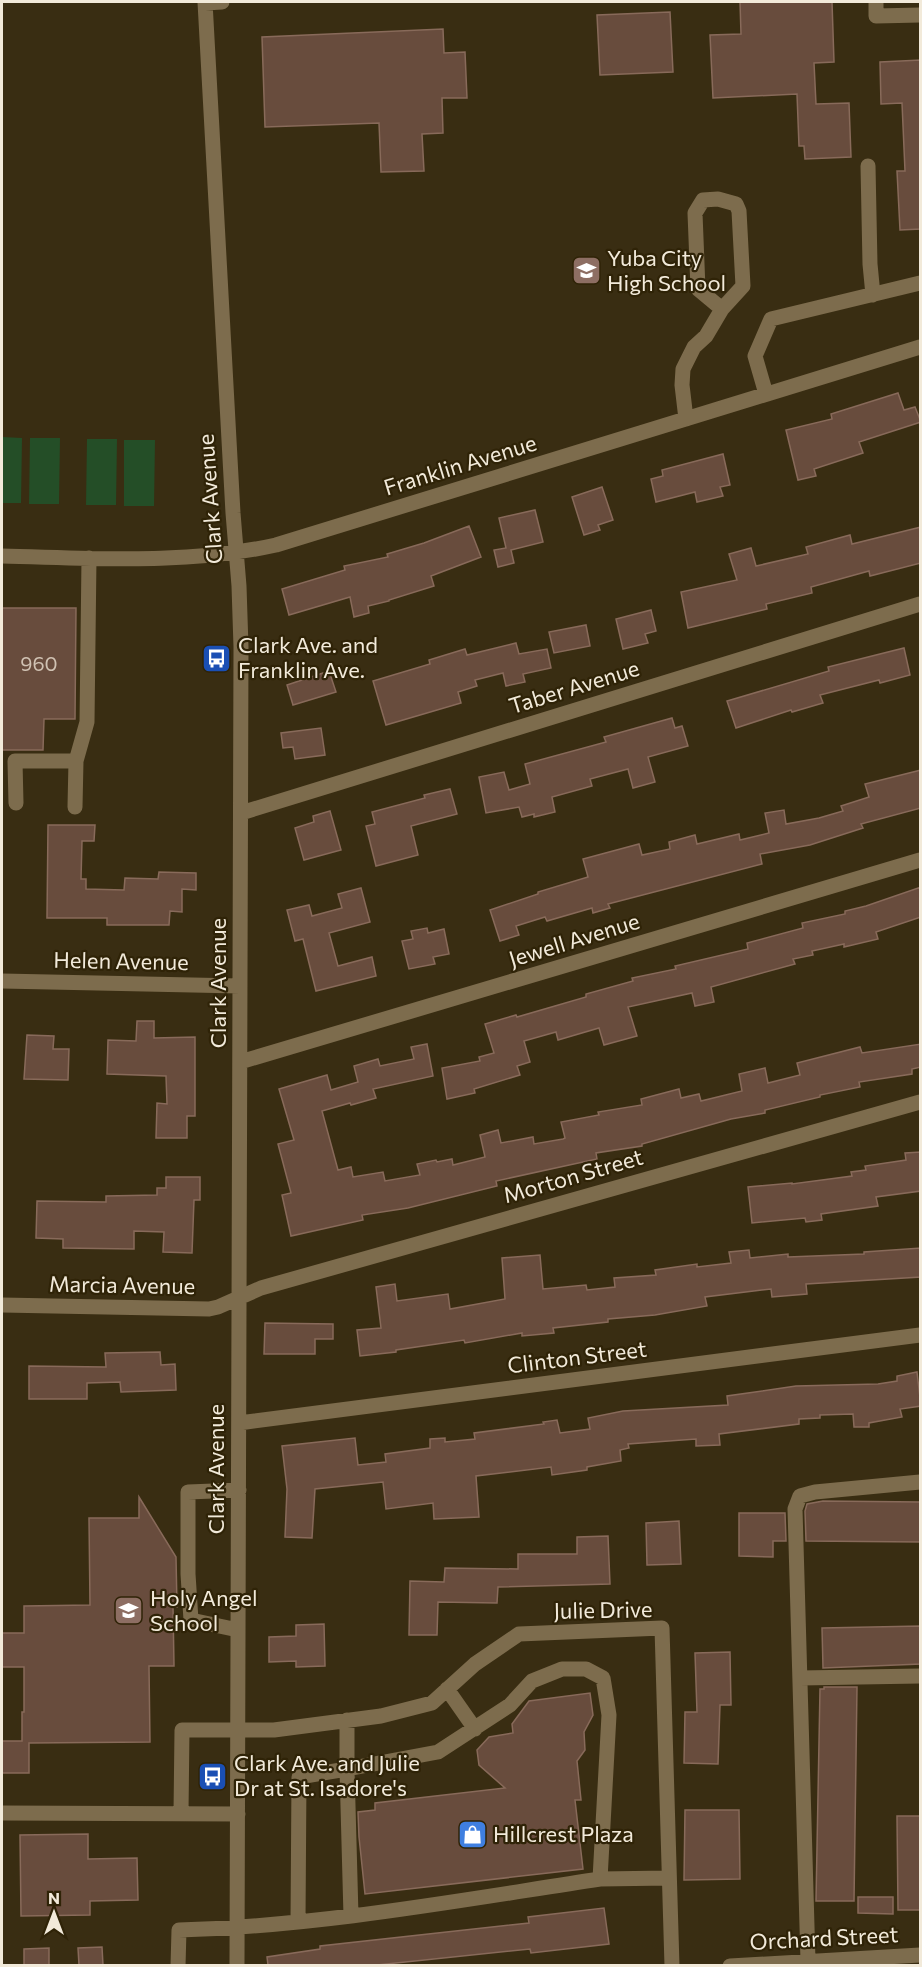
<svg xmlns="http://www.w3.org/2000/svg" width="922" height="1967" font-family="Commissioner,sans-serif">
  <rect width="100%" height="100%" fill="#392d12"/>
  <path fill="#244e27" d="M2 437 22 438 21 503H2Z
    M30 438H60L59 504H29Z
    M87 439H117L116 505H86Z
    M124 440H155L154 506H124Z"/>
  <path fill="#684c3d" stroke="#886a5a" stroke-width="1.5" d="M740 2H832L834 62 814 63 816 104 849 103 851 157 805 159 804 146H799L797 94 713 98 710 35 741 34Z
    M670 12 673 72 600 75 597 15Z
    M443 29 444 53 465 52 467 98H442L443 133 422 134 424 171 381 172 379 123 265 127 262 37Z
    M921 60V229L900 230 897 171H905L902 103 881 104 880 62Z
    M898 393 904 410 915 407 921 422 859 442 863 453 814 469 816 476 798 480 786 430 832 419 831 414Z
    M723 454 730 485 720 487 723 496 697 502 695 492 656 502 651 479 663 476 662 470Z
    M602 487 613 520 598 525 600 530 584 535 572 497Z
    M535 510 543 542 511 550 514 563 498 567 494 550 506 548 499 518Z
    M469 526 481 557 431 576 434 586 389 600V601L368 606 369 613 354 617 350 597 289 615 282 589 345 570 344 566 388 557 387 554 424 543Z
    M921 527V563L870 576 869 571 811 587 812 593 766 604 767 609 688 628 681 592 737 580 729 554 751 548 756 566 808 554 806 547 850 535 852 544Z
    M2 608H76L75 719H44L43 750H2Z
    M651 610 656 631 645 634 648 643 623 649 616 619Z
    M586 625 590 646 554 653 549 632Z
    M516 643 519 654 547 649 551 668 523 674 525 682 506 686 503 673 475 680 477 686 458 692 461 703 386 725 373 681 430 664 429 660 465 649 467 655Z
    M904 648 910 675 880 683 879 680 820 695 823 703 792 712 791 710 736 728 727 701 829 671 828 667Z
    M329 671 336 692 293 705 287 685Z
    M672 718 675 728 682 726 688 746 648 757 655 782 633 788 628 769 590 779 592 786 552 797 555 812 534 817V814L522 817 519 807 486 813 479 777 504 772 509 790 530 784 525 764 606 742 604 737Z
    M321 728 325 755 295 759 293 747 283 748 281 733Z
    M921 770V808L861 824 863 828 810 845 760 854 762 864 608 904 610 908 593 913 592 908 547 921 545 917 516 926 519 935 500 941 490 910 538 894V892L588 877 583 859 639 844 642 855 670 849 669 842 695 835 697 844 739 834 740 840 769 833 765 813 784 810 786 824 819 818 843 811 841 806 869 797 865 784Z
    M450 789 457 814 411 826 418 855 376 866 366 826 375 824 372 812 425 798 424 795Z
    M330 811 341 850 304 860 295 828 314 822 313 816Z
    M48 825H95L94 841H82L81 879H86V889L124 890 125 878 158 879 159 872 196 873V890L182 889V912L170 911 169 925H107V918H47Z
    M921 887V917L876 932 878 939 844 947V944L812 951 813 955 793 959 795 964 711 987 714 1002 695 1006 692 993 628 1007 637 1036 604 1045 599 1028 558 1040 556 1032 524 1041 530 1062 517 1066 520 1075 474 1089 475 1093 447 1099 442 1068 480 1061 479 1057 494 1053 485 1024 516 1015 517 1017 586 997V994L633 981 632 978 676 969 675 966 748 949 747 943 803 928 802 923 845 914V911L866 906Z
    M361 888 370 922 329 933 338 966 372 957 376 976 316 991 303 939 295 941 287 910 309 905 312 916 342 908 338 894Z
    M427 928 428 933 444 929 449 954 433 957 435 964 409 969 402 941 413 939 411 931Z
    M137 1021H154V1038L195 1037V1116H187V1138H156L157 1103 167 1104 166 1076 107 1074 108 1040 136 1041Z
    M27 1035 54 1036 53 1049H69L68 1080 24 1079Z
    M427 1044 433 1076 373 1089 376 1098 351 1105 350 1103 322 1111 338 1170 351 1167 353 1177 383 1172 385 1181 420 1175 417 1164 436 1160 437 1162 452 1159 453 1165 485 1157 480 1135 498 1130 501 1143 533 1137 534 1144 563 1139 565 1138 561 1122 599 1115 598 1112 642 1105 641 1099 679 1089 681 1098 699 1094 701 1101 742 1091 739 1074 765 1068 768 1083 800 1075 797 1063 860 1047 862 1053 921 1044V1067L912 1069V1074L859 1082 860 1087 820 1095V1097L765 1110V1113L731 1119 642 1144V1146L596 1153 597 1159 496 1181 497 1186 408 1208 362 1215 363 1220 291 1236 282 1195 291 1193 278 1144 294 1140 279 1089 327 1075 331 1090 358 1082 354 1066 378 1059 380 1066 414 1059 411 1047Z
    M921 1152V1191L876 1197 878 1206 821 1214 822 1220 806 1222 805 1218 752 1223 748 1187 792 1183V1184L852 1176 851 1172 866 1170 865 1166 906 1160 905 1153Z
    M166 1177H200V1200H194L192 1253 163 1252 164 1232 134 1231V1249L63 1248V1239L36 1238 37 1201 106 1202V1196L157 1195V1188H166Z
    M921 1248V1277L806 1284 807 1294 772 1297 771 1289 705 1297 707 1306 655 1315 608 1319V1322L553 1328 554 1333 522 1336V1333L465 1343 464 1340 396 1350V1352L360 1356 357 1330 381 1328 376 1287 395 1284 397 1301 448 1294 450 1309 505 1299 502 1258 540 1255 543 1289 586 1285 587 1290 615 1287 614 1278 656 1275 655 1270 697 1264V1267L731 1263 729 1252 749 1250 750 1258 788 1254V1257L864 1254V1252Z
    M265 1323 333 1324V1339H315V1354H264Z
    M160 1352 161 1365 175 1364 176 1390 121 1392 120 1382 87 1383V1399H29V1366L106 1367 105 1353Z
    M917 1372 921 1406 900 1409 902 1417 869 1423V1427H854L853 1414 820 1415V1418L799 1419V1424L719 1434 720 1445 696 1446V1439L628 1444 629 1448 620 1450 621 1461 587 1467V1470L552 1475 551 1467 476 1476 479 1517 434 1519 433 1503 386 1509 383 1482 315 1489 312 1538 285 1537 287 1489 282 1446 355 1438 358 1465 386 1462 385 1454 430 1448V1439L445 1438V1442L475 1439 474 1433 544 1424 543 1422 557 1420 560 1433 590 1429 588 1418 623 1411 728 1405 727 1396 796 1386 878 1384 897 1381V1376Z
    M139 1497 176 1557 177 1607H173L174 1666H149L150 1742 29 1743V1773H2V1741H22V1712H24V1667H2V1633H24V1606L90 1605 89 1518H139Z
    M823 1501 921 1502V1542L806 1541 805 1511 807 1504Z
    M739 1513H785L786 1541H773V1557L739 1556Z
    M679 1521 681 1564 647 1565 646 1523Z
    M608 1536 610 1584 498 1587 497 1603 438 1602 437 1635H409L410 1581 444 1582 445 1568 518 1569V1554H577V1537Z
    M324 1624 325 1666 296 1667V1661L269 1662V1637L296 1636V1625Z
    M921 1626V1664L823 1668 822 1628Z
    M730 1652 731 1705H720L718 1764 684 1763 685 1712H697L695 1653Z
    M824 1687H857L854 1901H816L820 1689H824Z
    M590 1693 593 1715 584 1732 585 1750 577 1761 581 1800H575L583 1869 365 1894 359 1837 358 1812 375 1810V1803L505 1788 479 1765 477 1750 489 1737 513 1733 512 1724 529 1701Z
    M685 1810H739L740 1879 684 1880Z
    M897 1816H921V1910H898Z
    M88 1834V1859L137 1858 138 1900 90 1901V1915L21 1916 20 1835Z
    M858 1897H893V1914L858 1913Z
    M604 1908 609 1944 531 1953 530 1949 377 1965H268L267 1957 320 1949V1946L529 1923 528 1917Z
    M102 1947 103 1965H79L78 1948Z
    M49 1948V1965H24V1949Z"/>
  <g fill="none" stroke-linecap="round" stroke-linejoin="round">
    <path stroke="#7d6c4d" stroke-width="15" d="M205 2 233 513 239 586 241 647 237 1966
      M876 2V16L920 15
      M205 3 222 2
      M868 166 870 264 873 295
      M766 394 755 356 771 319 920 283
      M686 419 682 385 683 369 694 347 706 336 722 309 743 286 739 211 736 204 718 199 703 200 695 213 698 289 722 309
      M2 556C93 558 186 565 276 545L920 347
      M16 803 15 761H76
      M75 807 76 761 87 722 89 558
      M241 813 920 604
      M2 981 240 986
      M240 1062 920 860
      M2 1305 209 1309 218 1307 261 1288 920 1102
      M239 1423 920 1335
      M238 1630 191 1620 188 1574V1492L239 1490
      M800 1678 920 1676
      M447 1689 475 1729
      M2 1813 238 1814
      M181 1813 182 1730H274L381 1716 432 1703 475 1664 519 1634 662 1628 672 1966
      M600 1879 669 1878
      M298 1922 299 1777 347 1769 351 1916
      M808 1961 795 1509 800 1496 815 1492 920 1482
      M178 1966 179 1930C320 1926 461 1900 600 1879L609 1715 603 1678 586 1669H562L532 1681 510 1705 438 1752 347 1769V1720
      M730 1966 920 1955"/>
  </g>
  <defs>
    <symbol id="school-square" viewBox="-11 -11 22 22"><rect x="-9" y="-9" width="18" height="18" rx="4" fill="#8d6e63" stroke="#2f2307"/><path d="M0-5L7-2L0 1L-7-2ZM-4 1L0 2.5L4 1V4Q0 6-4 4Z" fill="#fff"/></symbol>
    <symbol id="bus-square" viewBox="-11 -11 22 22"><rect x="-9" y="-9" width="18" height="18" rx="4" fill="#1a4fb4" stroke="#2f2307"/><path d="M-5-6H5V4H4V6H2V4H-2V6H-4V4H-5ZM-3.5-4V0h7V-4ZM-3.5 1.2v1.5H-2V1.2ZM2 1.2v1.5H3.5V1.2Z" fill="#fff"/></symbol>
    <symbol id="shop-square" viewBox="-11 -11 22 22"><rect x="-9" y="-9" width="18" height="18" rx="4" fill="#3f7fe0" stroke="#2f2307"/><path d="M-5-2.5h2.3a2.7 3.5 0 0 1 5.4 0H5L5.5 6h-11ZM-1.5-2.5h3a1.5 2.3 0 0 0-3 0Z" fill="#fff"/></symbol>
  </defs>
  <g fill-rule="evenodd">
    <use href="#school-square" x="570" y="254" width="33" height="33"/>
    <use href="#bus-square" x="200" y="642" width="33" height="33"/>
    <use href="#school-square" x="112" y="1594" width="33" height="33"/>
    <use href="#bus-square" x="196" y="1760" width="33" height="33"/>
    <use href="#shop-square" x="456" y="1818" width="33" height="33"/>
  </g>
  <g text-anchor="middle" stroke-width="4.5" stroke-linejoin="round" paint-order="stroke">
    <g font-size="20" fill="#d0c2b3">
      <text x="39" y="671">960</text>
    </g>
    <g font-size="22" fill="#f2eada" stroke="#2f2307" text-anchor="start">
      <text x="607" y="266">Yuba City<tspan x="607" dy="25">High School</tspan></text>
      <text x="238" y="653">Clark Ave. and<tspan x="238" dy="25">Franklin Ave.</tspan></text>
      <text x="150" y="1606">Holy Angel<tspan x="150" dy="25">School</tspan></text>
      <text x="234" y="1771">Clark Ave. and Julie<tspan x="234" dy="25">Dr at St. Isadore's</tspan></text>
      <text x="493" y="1842">Hillcrest Plaza</text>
    </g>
    <g font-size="22" fill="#f2eada" stroke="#2f2307">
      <text transform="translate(460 465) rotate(-17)" y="8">Franklin Avenue</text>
      <text transform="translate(210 499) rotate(-94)" y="8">Clark Avenue</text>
      <text transform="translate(574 687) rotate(-17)" y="8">Taber Avenue</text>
      <text transform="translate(574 940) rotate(-17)" y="8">Jewell Avenue</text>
      <text transform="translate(121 961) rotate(1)" y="8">Helen Avenue</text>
      <text transform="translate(218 983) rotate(-90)" y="8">Clark Avenue</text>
      <text transform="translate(573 1176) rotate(-16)" y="8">Morton Street</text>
      <text transform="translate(122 1285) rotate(1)" y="8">Marcia Avenue</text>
      <text transform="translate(577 1357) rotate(-7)" y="8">Clinton Street</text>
      <text transform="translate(216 1469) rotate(-90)" y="8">Clark Avenue</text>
      <text transform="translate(603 1610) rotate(-1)" y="8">Julie Drive</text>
      <text transform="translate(824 1938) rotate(-3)" y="8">Orchard Street</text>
    </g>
  </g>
  <rect width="922" height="1967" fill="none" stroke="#f2eada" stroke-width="6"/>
  <g transform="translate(54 1913)" stroke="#2f2307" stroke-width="4.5" paint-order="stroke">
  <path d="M0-4.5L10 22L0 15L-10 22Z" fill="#f2eada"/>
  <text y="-9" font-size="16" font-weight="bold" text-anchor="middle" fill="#f2eada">N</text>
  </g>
</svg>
